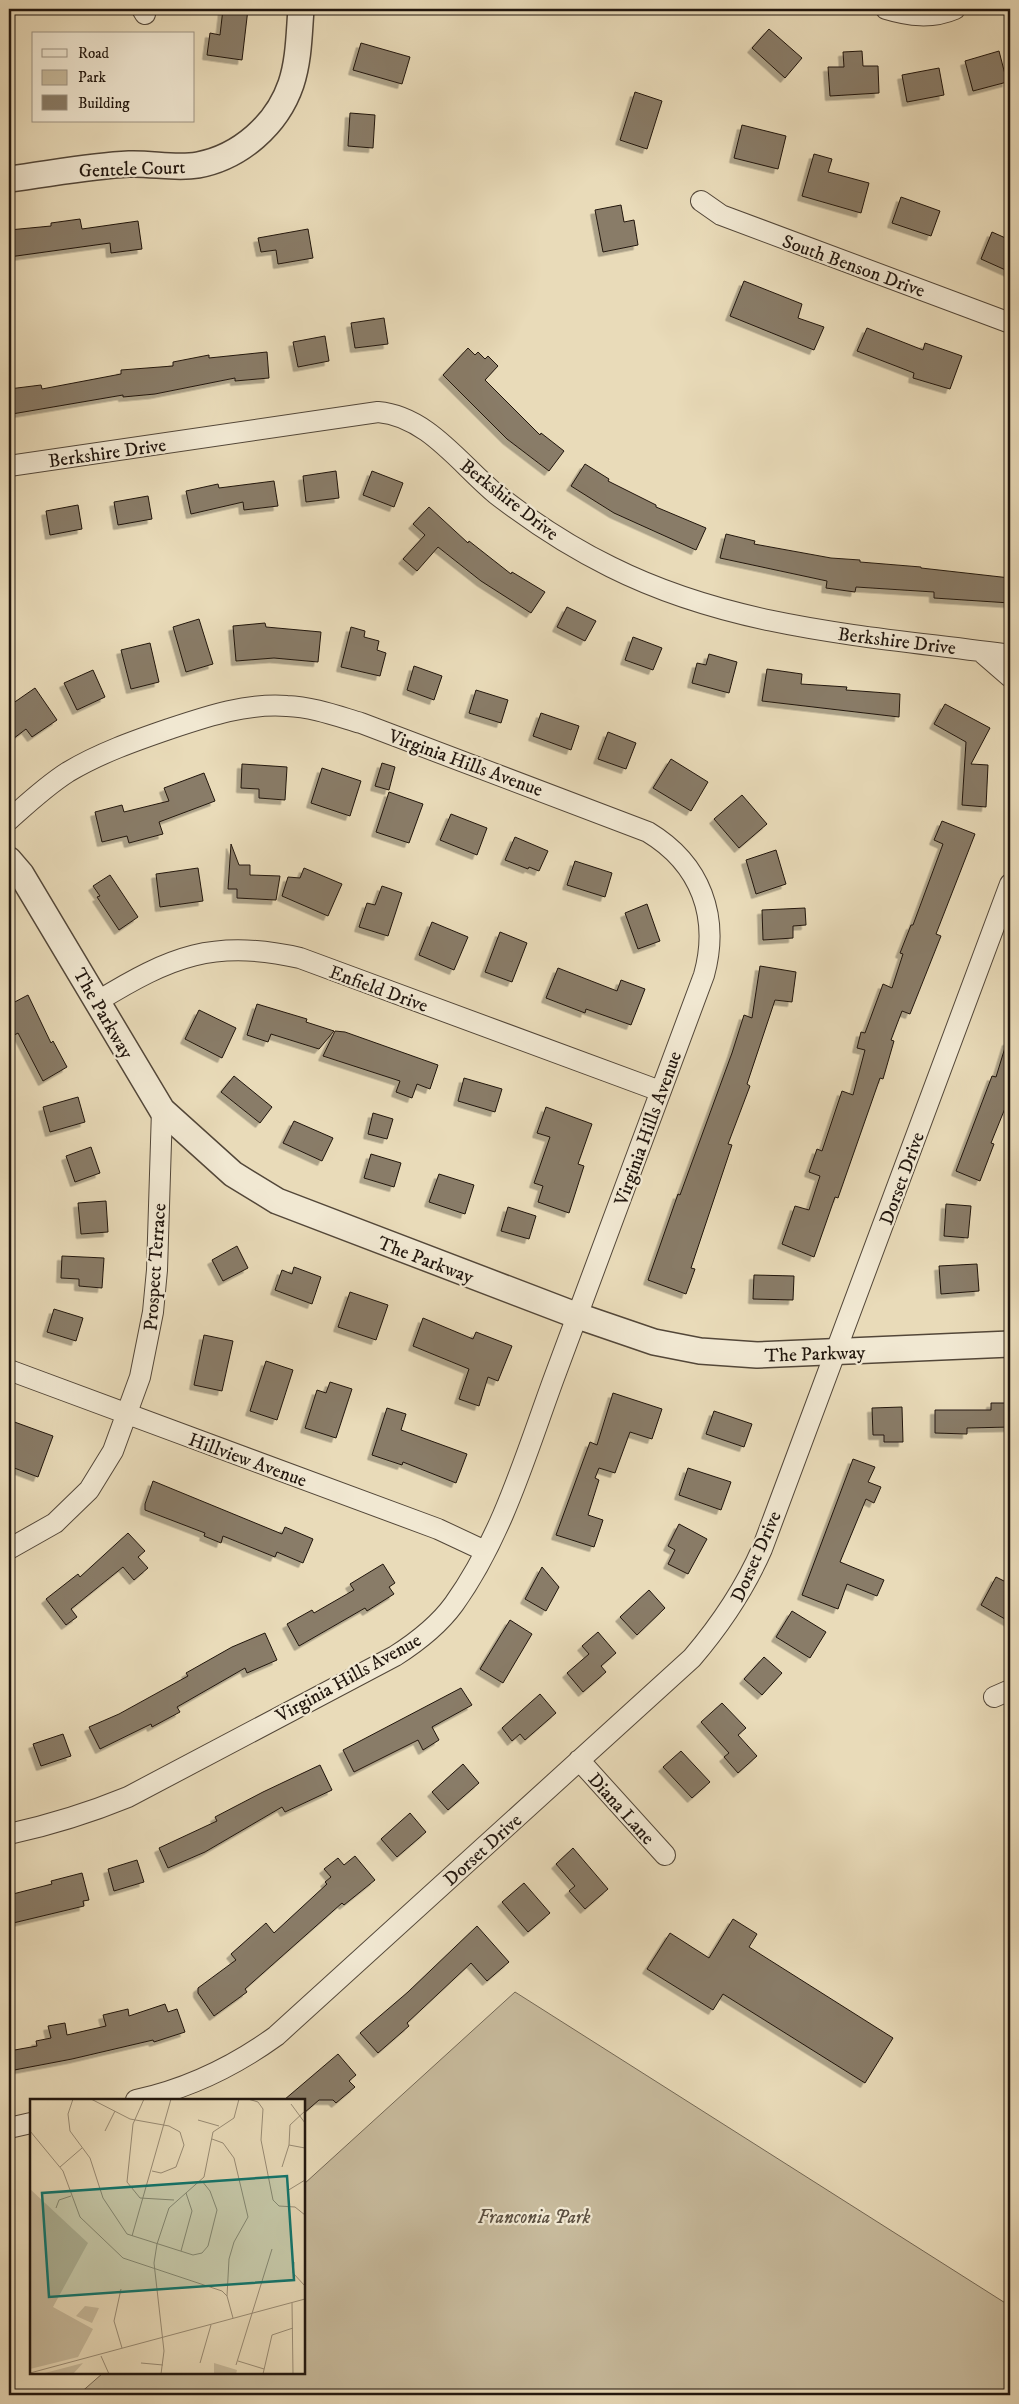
<svg xmlns="http://www.w3.org/2000/svg" width="1019" height="2404" font-family="'IM FELL DW Pica',serif">
  <defs>
    <filter id="shadow"><feDropShadow dx="-4.5" dy="4.5" stdDeviation="0" flood-color="#0004"/></filter>
  </defs>
  <rect width="100%" height="100%" fill="#e9dbb9"/>
  <filter id="stains"><feTurbulence type="fractalNoise" baseFrequency=".004" numOctaves="4"/><feColorMatrix values="0 0 0 0 .2 0 0 0 0 .09 0 0 0 0 .02 0 0 0 .5 -.17"/></filter>
  <radialGradient id="worn" r=".72"><stop offset=".6" stop-color="#630" stop-opacity="0"/><stop offset="1" stop-color="#630" stop-opacity=".3"/></radialGradient>
  <path fill="#c7ba9c" stroke="#746855" d="M515 1992 1010 2306V2395H78L103 2373H304V2184Z"/>
  <path fill="#897c67" stroke="#21160e" filter="url(#shadow)" d="M223 9H248L242 60 207 55 210 33 220 35Z
    M769 29 802 58 785 78 752 48Z
    M361 43 410 57 402 84 353 70Z
    M862 51 863 66H878L879 93 830 96 828 67H844L843 52Z
    M999 51 1007 82 973 91 965 61Z
    M939 68 944 95 907 102 902 75Z
    M635 92 662 101 647 149 620 140Z
    M350 113 375 115 373 148 348 146Z
    M742 125 786 136 778 169 734 158Z
    M814 154 832 159 828 172 869 183 861 213 802 196Z
    M901 197 940 211 931 236 892 223Z
    M621 205 624 222 634 220 638 245 603 252 595 210Z
    M80 219 82 229 138 221 142 249 111 253 110 243 9 257V230L51 226V223Z
    M308 229 313 258 278 264 276 250 261 252 258 238Z
    M992 232 1010 240V272L981 259Z
    M744 281 802 304 798 318 824 327 814 350 730 316Z
    M384 318 388 344 355 348 351 323Z
    M867 328 923 350 925 343 962 356 950 389 913 378 914 373 857 351Z
    M325 336 329 361 298 367 293 342Z
    M468 348 475 355 478 352 485 359 488 356 498 366 485 380 540 435 541 433 564 451 549 471 507 439 443 375Z
    M267 352 269 378 235 381V378L155 394 123 397V395L12 414 9 389 41 385 42 389 121 374V370L173 366V362L209 355V358Z
    M585 464 609 479 608 481 656 505V507L706 528 696 550 614 513 571 486Z
    M336 471 339 498 306 502 303 476Z
    M372 471 403 483 394 507 363 495Z
    M274 481 278 506 244 510 243 502 191 514 186 491 218 484 219 488Z
    M148 496 152 519 118 525 114 502Z
    M78 505 82 529 50 535 46 511Z
    M429 507 468 543 469 541 511 574 512 572 545 592 531 613 481 581 438 547 417 571 403 559 425 535 413 524Z
    M726 534 755 541 754 544 831 558 860 560V562L921 567V568L1010 578V603L934 598V592L856 587 855 592 826 588 827 581 720 558Z
    M567 607 596 621 585 641 557 627Z
    M199 619 213 664 186 672 173 627Z
    M265 623 266 627 321 632 318 662 274 658 236 661 233 626Z
    M351 627 365 631 364 637 379 641 377 650 386 653 380 676 341 667Z
    M633 637 662 648 653 670 625 660Z
    M150 643 159 682 131 689 121 650Z
    M709 654 737 662 729 693 692 683 697 663 706 665Z
    M414 666 442 676 434 700 407 690Z
    M767 669 802 674 801 684 847 687 846 690 900 694 899 717 762 701Z
    M93 670 105 697 77 710 64 683Z
    M35 688 57 720 32 737 26 729 9 742V706Z
    M476 690 508 700 501 723 469 713Z
    M945 704 990 728 971 764 988 765 986 807 962 805 966 742 934 724Z
    M541 713 579 726 571 750 533 736Z
    M608 732 636 743 626 769 598 759Z
    M671 759 708 782 691 811 653 788Z
    M382 763 395 767 389 790 375 786Z
    M242 764 287 767 285 800 259 798V789L241 788Z
    M322 768 361 781 350 816 311 803Z
    M204 773 215 801 159 822 163 834 129 843 127 836 102 842 95 812 122 805 124 812 169 801 164 788Z
    M389 792 423 804 409 843 376 832Z
    M742 795 767 824 739 848 714 819Z
    M451 814 487 828 477 855 440 840Z
    M942 821 975 834 936 934 941 936 910 1014 902 1011 891 1040 894 1041 883 1079 880 1078 838 1198 835 1197 814 1257 782 1244 795 1206 809 1210 820 1176 809 1172 817 1149 822 1151 842 1091 853 1095 865 1050 857 1048 861 1032 865 1033 883 984 892 988 903 954 900 953 911 925H913L943 844 934 840Z
    M515 837 548 851 539 871 529 867 528 869 505 860Z
    M231 844 239 865H250V875L280 876 276 900 237 898V889H228Z
    M776 850 786 884 756 894 746 860Z
    M575 861 612 873 605 897 567 885Z
    M198 868 203 901 160 907 156 874Z
    M304 868 342 884 328 916 282 896 288 877 300 878Z
    M110 875 138 917 119 930 97 897 100 896 93 886Z
    M382 886 402 893 388 936 359 927 367 903 375 905Z
    M647 904 660 941 638 949 625 913Z
    M805 908 806 925 793 926V938L763 940 762 910Z
    M432 922 468 937 454 970 419 955Z
    M500 932 527 943 512 982 485 972Z
    M760 966 796 972 792 1002 775 1000 747 1084 750 1086 728 1144 732 1145 691 1268 695 1269 686 1294 648 1280 678 1194 680 1195 732 1053 744 1015 752 1018Z
    M558 968 617 991 621 980 645 989 631 1025 586 1009 585 1013 546 998Z
    M28 995 51 1043 53 1041 67 1067 43 1081 18 1033 9 1038V1005Z
    M257 1004 307 1019 306 1022 334 1031 319 1049 271 1034 268 1042 247 1035Z
    M199 1010 236 1028 222 1058 185 1039Z
    M335 1031 345 1032 438 1065 430 1089 417 1084 412 1098 396 1092 400 1081 323 1056Z
    M1007 1041H1010V1096L991 1143 994 1144 980 1181 956 1171 992 1076 996 1077Z
    M234 1076 272 1107 260 1123 221 1092Z
    M464 1078 502 1089 495 1112 458 1101Z
    M78 1097 85 1122 50 1132 43 1107Z
    M546 1107 592 1124 578 1164 584 1166 569 1213 538 1202 543 1186 534 1183 550 1137 537 1133Z
    M373 1113 393 1119 387 1139 368 1134Z
    M294 1121 333 1138 322 1161 283 1143Z
    M91 1147 100 1173 75 1182 66 1156Z
    M371 1154 401 1163 394 1187 364 1178Z
    M439 1174 474 1185 465 1214 429 1202Z
    M106 1201 108 1232 81 1234 78 1203Z
    M946 1204 971 1206 968 1238 944 1236Z
    M508 1207 536 1216 529 1239 501 1231Z
    M237 1246 248 1268 223 1281 212 1260Z
    M62 1256 104 1258 102 1288 79 1286V1279L61 1278Z
    M977 1264 979 1291 941 1294 939 1266Z
    M294 1267 321 1277 312 1304 275 1290 282 1270 292 1274Z
    M754 1275 794 1276 793 1300 753 1299Z
    M350 1292 388 1305 376 1340 338 1327Z
    M54 1309 83 1318 76 1341 47 1332Z
    M423 1318 473 1339 476 1332 512 1346 498 1381 488 1377 479 1406 459 1399 469 1369 413 1346Z
    M204 1335 233 1341 222 1391 194 1385Z
    M266 1361 293 1370 277 1420 250 1411Z
    M330 1382 352 1389 336 1438 305 1428 317 1390 326 1393Z
    M613 1393 662 1409 652 1439 630 1432 615 1473 599 1468 595 1478 599 1480 588 1515 603 1520 594 1547 556 1535 590 1442 597 1445Z
    M991 1403H1010V1427L967 1428V1434L935 1433V1410H991Z
    M902 1407 903 1442H884V1435H873L872 1408Z
    M387 1408 406 1414 401 1430 467 1454 456 1483 403 1462 402 1465 372 1455Z
    M714 1411 752 1424 744 1447 706 1434Z
    M9 1420 53 1436 38 1477 9 1466Z
    M853 1459 875 1467 868 1482 881 1487 874 1503 866 1499 840 1562 884 1580 877 1596 847 1584 838 1609 802 1595Z
    M688 1468 731 1482 721 1510 679 1495Z
    M153 1481 282 1534 285 1527 313 1539 303 1563 277 1552 275 1557 223 1536 221 1543 204 1536 205 1533 145 1510V1504Z
    M679 1524 707 1539 688 1574 668 1564 675 1550 668 1546Z
    M128 1533 145 1551 138 1557 148 1568 134 1580 123 1567 71 1609 77 1617 66 1625 46 1599 78 1574 80 1577Z
    M383 1564 395 1583 389 1587 394 1594 367 1611 365 1608 299 1646 287 1624 312 1610 314 1613 354 1590 350 1584Z
    M542 1567 559 1587 546 1611 525 1599Z
    M996 1577 1010 1584V1622L981 1605Z
    M649 1590 665 1608 637 1635 620 1617Z
    M792 1611 826 1632 810 1658 776 1637Z
    M510 1620 532 1634 503 1683 480 1669Z
    M598 1632 616 1653 601 1666 606 1672 583 1692 567 1673 589 1654 582 1646Z
    M265 1633 277 1660 247 1673 245 1668 177 1707 180 1712 152 1727 151 1724 100 1749 89 1727 119 1714 188 1676 186 1673 232 1647Z
    M764 1657 782 1673 762 1695 744 1679Z
    M461 1688 472 1705 432 1727 439 1740 423 1750 418 1740 354 1772 343 1750Z
    M540 1694 556 1713 525 1740 520 1734 512 1741 502 1728Z
    M722 1703 746 1728 738 1735 757 1756 738 1773 724 1757 729 1753 701 1722Z
    M63 1734 71 1756 41 1766 33 1744Z
    M681 1751 710 1782 692 1798 663 1767Z
    M463 1764 479 1783 448 1810 432 1792Z
    M320 1765 332 1790 285 1812 282 1807 205 1852 168 1868 159 1848 217 1821 215 1817 263 1792Z
    M410 1813 426 1832 397 1857 381 1839Z
    M573 1848 608 1889 585 1909 569 1891 575 1886 556 1864Z
    M355 1856 375 1880 344 1905 342 1903 245 1989 247 1992 214 2016 198 1993V1988L236 1960 231 1954 266 1923 274 1933 327 1884 325 1882 331 1877 324 1869 338 1858 344 1865Z
    M137 1860 144 1882 114 1891 108 1869Z
    M82 1873 89 1900 83 1901 84 1906 9 1924V1895L52 1884 51 1881Z
    M524 1883 550 1913 528 1932 502 1902Z
    M733 1919 757 1934 749 1947 893 2038 865 2083 723 1994 713 2010 647 1969 670 1933 709 1958Z
    M477 1926 509 1962 487 1981 471 1963 407 2023 409 2026 378 2053 360 2033 408 1992Z
    M165 2004 168 2012 177 2009 185 2032 154 2042 153 2040 72 2059 9 2071V2051L37 2046 36 2041 51 2038 48 2026 65 2023 67 2035 106 2026 103 2015 128 2009 129 2016Z
    M338 2054 356 2075 349 2081 355 2087 336 2103 333 2100H319L304 2113V2100H284Z"/>
  <g fill="none" stroke-linecap="round" stroke-linejoin="round">
    <defs>
      <path id="minor" d="M142 9 145 14
        M886 9C909 16 932 19 955 9
        M701 201 721 215 1010 323
        M9 466 378 412C427 416 460 464 496 494 532 522 570 547 611 567 737 630 873 636 1010 655
        M980 651 1010 677
        M9 820C28 803 46 786 68 772 100 753 134 741 169 729 208 716 246 703 287 706 313 707 337 716 361 723L648 832C701 864 720 917 704 975 653 1109 605 1244 554 1378 526 1454 502 1537 454 1604 438 1626 417 1642 395 1656L128 1797C89 1813 50 1825 9 1834
        M98 1001C170 957 214 938 300 958L660 1091
        M9 1370 438 1529 485 1551
        M9 1549 55 1523 89 1490 113 1451 140 1377 153 1312 157 1270 162 1110
        M994 1697 1010 1690
        M579 1760 665 1855
        M136 2100C187 2089 233 2067 276 2036L692 1658C721 1624 744 1590 762 1549L1010 884
        M9 2128 31 2123"/>
      <path id="tertiary" d="M9 179C49 174 89 166 129 164 152 163 175 169 198 165 240 157 277 125 291 84 299 60 299 34 301 9
        M9 860 21 874 162 1110 233 1174 277 1201 578 1316 654 1342 700 1351 757 1355 1010 1344"/>
    </defs>
    <use href="#minor" stroke="#534739" stroke-width="22"/>
    <use href="#tertiary" stroke="#534739" stroke-width="28"/>
    <use href="#minor" stroke="#f1e8d2" stroke-width="20"/>
    <use href="#tertiary" stroke="#f1e8d2" stroke-width="25"/>
  </g>
  <g text-anchor="middle" stroke-width="4.5" stroke-linejoin="round" paint-order="stroke">
    <g font-size="19" fill="#21160e" stroke="#f1e8d2">
      <text transform="translate(132 168) rotate(-2)" y="7">Gentele Court</text>
      <text transform="translate(854 265) rotate(20)" y="7">South Benson Drive</text>
      <text transform="translate(107 452) rotate(-8)" y="7">Berkshire Drive</text>
      <text transform="translate(510 499) rotate(38)" y="7">Berkshire Drive</text>
      <text transform="translate(897 640) rotate(7)" y="7">Berkshire Drive</text>
      <text transform="translate(466 762) rotate(20)" y="7">Virginia Hills Avenue</text>
      <text transform="translate(379 988) rotate(20)" y="7">Enfield Drive</text>
      <text transform="translate(104 1013) rotate(60)" y="7">The Parkway</text>
      <text transform="translate(647 1128) rotate(-70)" y="7">Virginia Hills Avenue</text>
      <text transform="translate(901 1178) rotate(-70)" y="7">Dorset Drive</text>
      <text transform="translate(426 1259) rotate(21)" y="7">The Parkway</text>
      <text transform="translate(154 1267) rotate(-86)" y="7">Prospect Terrace</text>
      <text transform="translate(815 1353) rotate(-2)" y="7">The Parkway</text>
      <text transform="translate(248 1459) rotate(20)" y="7">Hillview Avenue</text>
      <text transform="translate(755 1556) rotate(-66)" y="7">Dorset Drive</text>
      <text transform="translate(348 1677) rotate(-29)" y="7">Virginia Hills Avenue</text>
      <text transform="translate(622 1808) rotate(48)" y="7">Diana Lane</text>
      <text transform="translate(482 1849) rotate(-42)" y="7">Dorset Drive</text>
    </g>
    <g font-size="19" font-style="italic" fill="#5b4f40" stroke="#f1e8d2">
      <text x="534" y="2223">Franconia Park</text>
    </g>
  </g>
  <g transform="translate(30 2099)">
    <rect width="275" height="275" fill="#e9dbb9"/>
    <path d="M0 90 58 144 23 208 63 230 48 258 0 270ZM55 207 69 209 62 224 46 217ZM53 264 43 275H11ZM184 264 207 271 206 275H184Z" fill="#c7ba9c"/>
    <path fill="none" stroke="#998c75" stroke-width="1" d="M43 0 38 15 40 32 60 59 73 99 97 135 163 156 172 154 178 147 187 111 180 92 172 82M61 0 100 20 139 27 150 33 154 46 146 68 131 74 122 72M114 0 103 25 97 83 110 99 144 101M218 0 228 3 233 10 231 41 243 101 249 107 265 108 275 116M261 5 275 24M168 21 189 27M0 32 33 72 50 118 93 159 192 192 197 197M75 32 85 12M182 40 193 44 204 59 218 118 204 143 199 160 197 197 203 219M259 46 275 49M30 68 52 49M252 68 259 46 260 26 275 12M257 92 275 81M26 109 29 101 41 97M102 137 141 0M151 152 162 112 156 94M264 163 263 174 275 187M91 190 84 222 92 249M262 204 263 275M71 257 79 275M208 262 234 270M111 264 133 266M170 264 181 226M206 266 242 150M0 274 275 200M131 275 134 252 124 164 127 145 139 109 174 78 183 33 204 19 209 0M233 275 242 236 263 229"/>
    <path fill="#0f766e" fill-opacity="0.15" stroke="#0f766e" stroke-width="2.5" d="M257 77 264 181 19 198 12 94Z"/>
    <rect width="275" height="275" fill="none" stroke="#21160e" stroke-width="2.5"/>
  </g>
  <rect width="1019" height="2404" fill="none" stroke="#e9dbb9" stroke-width="30"/>
  <rect x="10" y="10" width="999" height="2384" fill="none" stroke="#21160e" stroke-width="2.5"/>
  <rect x="15" y="15" width="989" height="2374" fill="none" stroke="#21160e"/>
  <rect x="32" y="32" width="162" height="90" fill="#f1e8d2" stroke="#9e9484"/>
  <rect x="42" y="49" width="25" height="8" fill="#f1e8d2" stroke="#9e9484"/>
  <text x="78" y="58" font-size="15" fill="#21160e">Road</text>
  <rect x="42" y="70" width="25" height="15" fill="#c7ba9c" stroke="#9e9484"/>
  <text x="78" y="82" font-size="15" fill="#21160e">Park</text>
  <rect x="42" y="95" width="25" height="15" fill="#897c67" stroke="#9e9484"/>
  <text x="78" y="108" font-size="15" fill="#21160e">Building</text>
  <rect width="100%" height="100%" filter="url(#stains)"/>
  <rect width="100%" height="100%" fill="url(#worn)"/>
</svg>
